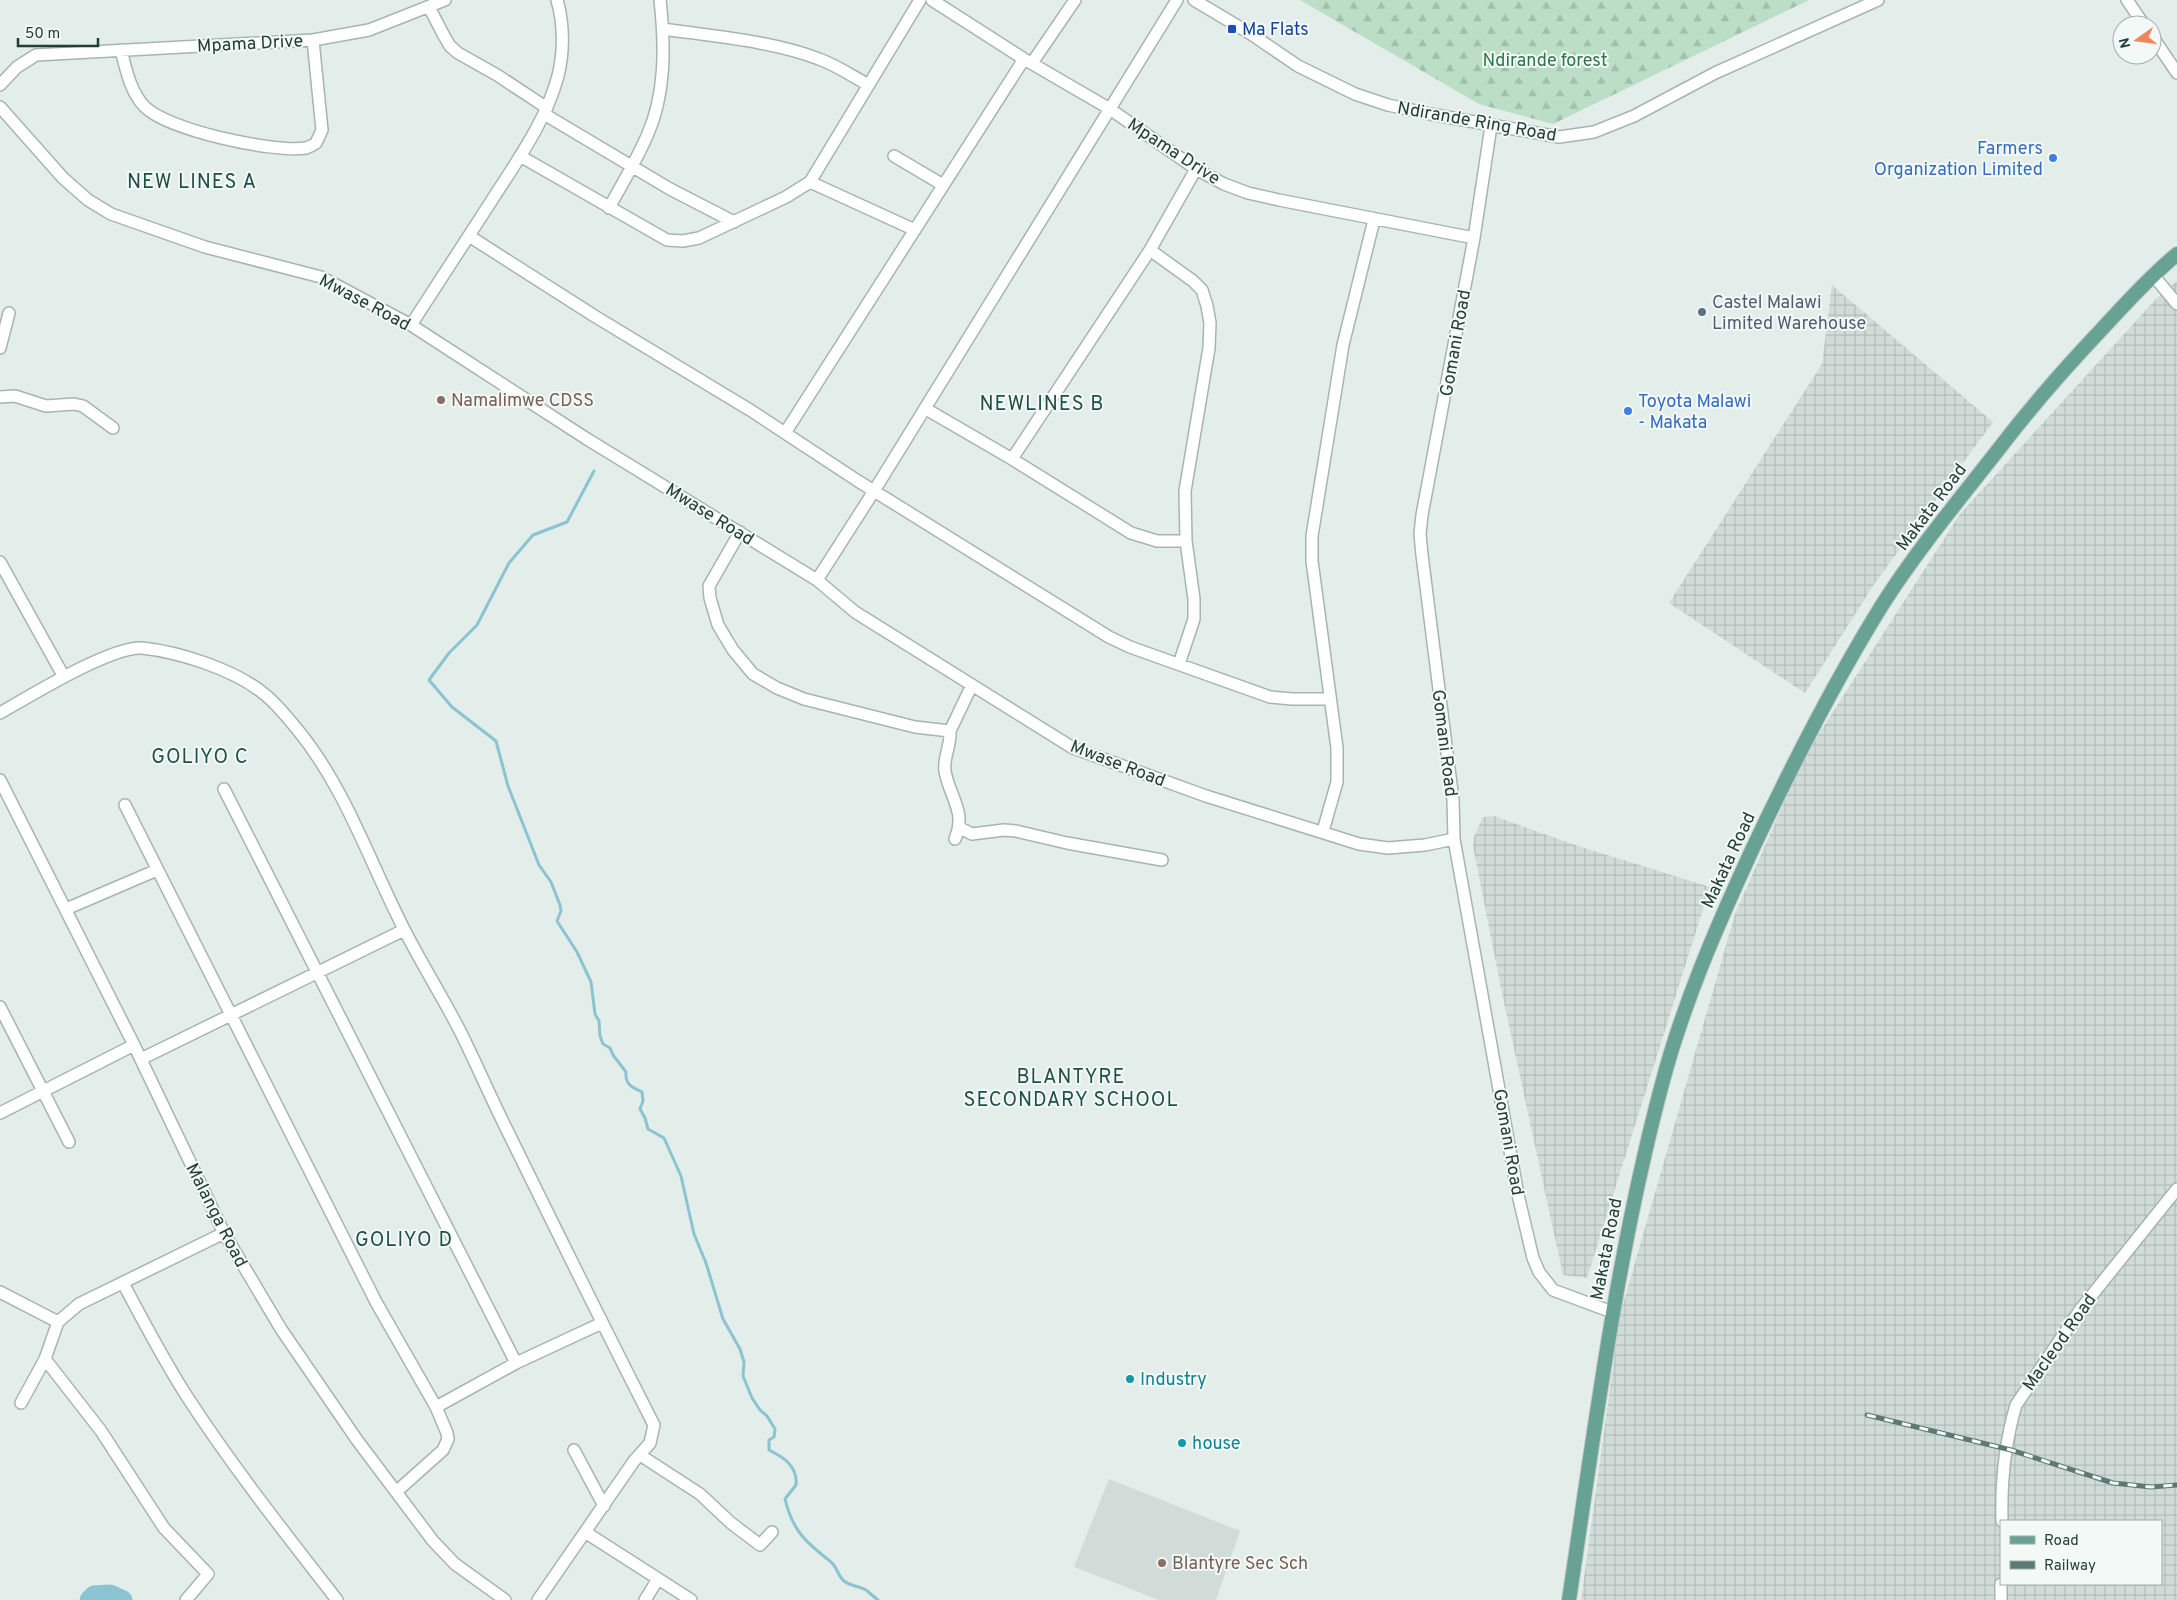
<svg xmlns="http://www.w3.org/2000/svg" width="2177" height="1600" font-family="Overpass,sans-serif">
  <defs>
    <pattern id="industrial-grid" width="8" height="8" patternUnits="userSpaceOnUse" patternTransform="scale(1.25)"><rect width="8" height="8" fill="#d1dcd8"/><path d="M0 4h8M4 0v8" fill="none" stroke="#b3beba"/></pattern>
    <pattern id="forest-firs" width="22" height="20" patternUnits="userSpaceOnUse" patternTransform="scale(1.25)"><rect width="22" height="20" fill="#bcdec6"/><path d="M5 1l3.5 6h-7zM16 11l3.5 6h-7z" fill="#a1c0ab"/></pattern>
  </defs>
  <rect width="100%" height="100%" fill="#e3ede9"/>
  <path fill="#d1dcd8" d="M1109 1479 1240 1531 1216 1600H1159L1074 1567Z"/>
  <path fill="url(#industrial-grid)" fill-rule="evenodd" d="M2177 281V1600H1581L1620 1315 1735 914 1804 757 1960 514 2156 299ZM2001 1521H2161V1584H2001Z
    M1832 285 1993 422 1875 583 1805 693 1669 603 1822 364Z
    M1494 816 1572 844 1710 887 1587 1278 1563 1275 1502 993 1473 846 1474 837 1483 817Z"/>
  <path fill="url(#forest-firs)" d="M1300 0H1809L1553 124 1479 104Z"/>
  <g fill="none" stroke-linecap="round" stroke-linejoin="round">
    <path stroke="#8bc4d1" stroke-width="3" d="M594 471 567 522 533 535 509 563 477 625 449 653 429 680 452 707 496 741 508 786 539 865 551 882 560 905 561 911 557 921 577 952 591 982 595 1014 599 1021 600 1036 603 1044 610 1048 613 1055 626 1072C625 1085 632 1087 642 1092L643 1101 640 1109 645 1118 648 1129 664 1138 681 1176 694 1234 706 1263 723 1319 740 1349 744 1362 743 1376 752 1398 760 1410 767 1416 775 1429 774 1437 769 1440V1450C783 1457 798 1466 796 1485L785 1499C793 1532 806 1542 831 1562 837 1567 838 1576 844 1581 850 1586 859 1586 866 1590 870 1593 874 1597 878 1600"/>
    <path stroke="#8bc4d1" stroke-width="19" d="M89 1600 94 1595 110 1594 123 1600"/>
    <defs>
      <path id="minor" d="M932 0 1024 59 1110 109 1196 169 1224 184 1248 193 1279 200 1474 238
        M1194 0 1251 34 1298 66 1355 94 1388 105 1430 114 1559 137 1594 132 1634 116 1715 73 1878 0
        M2127 0 2144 25
        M429 7 443 34 450 46 458 53 497 75 547 108
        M663 29C712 36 773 41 819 59 836 65 852 76 867 84
        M2152 36 2177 73
        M121 50C126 69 130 91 144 106 166 130 274 153 306 148 309 147 313 145 316 143L322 130 313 40
        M1032 63 1075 0
        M0 85 17 67 36 55 313 40 369 30 445 0
        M0 107 63 178 88 200 111 214 205 247 321 277 411 325 587 439 817 580 855 612 1073 748 1206 796 1359 844 1388 848 1425 845 1454 839
        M544 114 670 189 734 222
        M1491 126 1474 238 1422 515 1420 534 1422 555 1453 800 1454 839 1518 1195 1533 1258 1539 1272 1553 1290 1612 1312
        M520 156 667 240 683 241 699 238 786 197 810 182 920 0
        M894 156 943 185
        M810 182 915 230
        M609 208C622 184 636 161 647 136 666 94 665 45 660 0
        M469 236 596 317 750 410 858 481 1109 637 1130 647 1270 697 1292 699H1330
        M1150 250 1193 281 1202 290 1207 306 1210 323 1209 348 1185 491 1186 541 1194 599V619L1179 664
        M2153 275 2177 304
        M411 325C438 284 465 242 492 200 517 161 546 121 558 76 564 52 564 24 557 0
        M0 348 9 313
        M0 397 15 396 46 406 74 404 83 406 113 428
        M926 409 1012 459 1131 533 1157 541H1186
        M785 433 1024 59
        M1012 459 1150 250 1196 169
        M740 532 709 586 710 598 718 625 733 650 753 674 777 688 804 699 915 727 950 731 971 687
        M0 562 64 677
        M817 580 874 491 1177 0
        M0 713C30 696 111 646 142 648 179 652 233 669 263 693 276 703 287 717 297 729 347 790 370 864 406 933 423 966 443 998 460 1031 476 1063 490 1096 506 1128 555 1228 604 1327 654 1425L650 1443 634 1461 538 1600
        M950 731C951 746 943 757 945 771 949 796 967 812 955 839
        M0 780 134 1045 224 1233 281 1329 357 1440 433 1541 455 1564 505 1600
        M224 789 516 1363
        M125 805 376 1302 436 1407 447 1433 448 1439 443 1450 396 1492
        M960 828 972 834 1004 830 1016 831 1067 843 1162 860
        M1323 831 1337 782V748L1312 561V536L1343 345 1374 220
        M66 909 157 870
        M0 1007 69 1142
        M141 1059 404 930
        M0 1113 134 1045
        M123 1283C143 1321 163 1359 186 1395 232 1466 285 1533 337 1600
        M0 1292 58 1322
        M45 1359 101 1431 164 1528 208 1574 186 1600
        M21 1403 45 1359 58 1322 79 1304 224 1233
        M436 1407 516 1363 602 1323
        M574 1450 604 1506
        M640 1455 700 1494 731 1523 760 1545 772 1532
        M2002 1521C2001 1483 2005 1442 2016 1405L2080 1310 2177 1189
        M585 1532 691 1600
        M645 1600 658 1579
        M2001 1600V1584"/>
      <path id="major" d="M1569 1600C1595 1427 1617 1253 1662 1084 1683 1004 1717 926 1752 850 1792 765 1834 682 1884 602 1918 549 1959 500 1998 450 2030 408 2065 368 2102 329 2126 303 2150 277 2177 254"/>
    </defs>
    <use href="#minor" stroke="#a6b5b0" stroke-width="14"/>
    <use href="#major" stroke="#c1c9c7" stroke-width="16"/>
    <use href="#minor" stroke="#fff" stroke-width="11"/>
    <use href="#major" stroke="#68a295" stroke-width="14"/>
    <defs>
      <path id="rail" d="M1867 1415 2011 1450 2113 1483 2151 1487 2177 1485"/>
    </defs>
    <use href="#rail" stroke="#5d7973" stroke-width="5"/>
    <use href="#rail" stroke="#f3f9f6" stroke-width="3" stroke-dasharray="9" stroke-linecap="butt"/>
  </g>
  <rect fill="#1a4fb4" stroke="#f3f9f6" stroke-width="2" x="1227" y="24" width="10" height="10" rx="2.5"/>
  <g fill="#3f7fe0" stroke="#f3f9f6" stroke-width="2">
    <circle cx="2053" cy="158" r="5"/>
    <circle cx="1628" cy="411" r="5"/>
  </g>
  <circle fill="#5c6f8a" stroke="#f3f9f6" stroke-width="2" cx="1702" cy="312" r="5"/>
  <g fill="#8d6e63" stroke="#f3f9f6" stroke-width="2">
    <circle cx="441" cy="400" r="5"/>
    <circle cx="1162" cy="1563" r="5"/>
  </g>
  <g fill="#0f9aa8" stroke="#f3f9f6" stroke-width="2">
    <circle cx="1130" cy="1379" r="5"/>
    <circle cx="1182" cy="1443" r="5"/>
  </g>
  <g text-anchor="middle" stroke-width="4" stroke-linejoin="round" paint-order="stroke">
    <g font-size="18" fill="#164399" stroke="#f3f9f6" text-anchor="start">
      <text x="1242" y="35">Ma Flats</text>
    </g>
    <g font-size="18" fill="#233e37" stroke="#f3f9f6">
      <text transform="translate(250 43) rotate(-3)" y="6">Mpama Drive</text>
      <text transform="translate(1477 121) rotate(10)" y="6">Ndirande Ring Road</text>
      <text transform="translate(1174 151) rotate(33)" y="6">Mpama Drive</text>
      <text transform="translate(365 302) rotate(28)" y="6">Mwase Road</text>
      <text transform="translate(1455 343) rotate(-80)" y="6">Gomani Road</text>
      <text transform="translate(1931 507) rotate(-53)" y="6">Makata Road</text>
      <text transform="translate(710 514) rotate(32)" y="6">Mwase Road</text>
      <text transform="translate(1445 743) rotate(83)" y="6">Gomani Road</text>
      <text transform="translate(1118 763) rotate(21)" y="6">Mwase Road</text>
      <text transform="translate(1728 860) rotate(-65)" y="6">Makata Road</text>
      <text transform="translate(1509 1142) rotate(80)" y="6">Gomani Road</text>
      <text transform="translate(217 1215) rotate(63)" y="6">Malanga Road</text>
      <text transform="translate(1606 1249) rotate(-79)" y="6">Makata Road</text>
      <text transform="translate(2059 1342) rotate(-55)" y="6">Macleod Road</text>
    </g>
    <g font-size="18" fill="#2d754b" stroke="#f3f9f6">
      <text x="1545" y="66">Ndirande forest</text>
    </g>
    <g font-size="18" fill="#366cbe" stroke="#f3f9f6" text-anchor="end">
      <text x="2043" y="154">Farmers<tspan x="2043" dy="21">Organization Limited</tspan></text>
      <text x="1638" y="407" text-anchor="start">Toyota Malawi<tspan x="1638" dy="21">- Makata</tspan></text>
    </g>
    <g font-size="18" fill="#4e5e75" stroke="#f3f9f6" text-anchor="start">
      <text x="1712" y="308">Castel Malawi<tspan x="1712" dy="21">Limited Warehouse</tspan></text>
    </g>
    <g font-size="18" fill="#785e54" stroke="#f3f9f6" text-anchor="start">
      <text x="451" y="406">Namalimwe CDSS</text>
      <text x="1172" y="1569">Blantyre Sec Sch</text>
    </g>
    <g font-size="18" fill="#0d838f" stroke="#f3f9f6" text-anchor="start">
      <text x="1140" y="1385">Industry</text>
      <text x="1192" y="1449">house</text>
    </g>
    <g font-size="20" letter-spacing="1" fill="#1e5046" stroke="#f3f9f6">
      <text x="192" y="188">NEW LINES A</text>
      <text x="1042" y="410">NEWLINES B</text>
      <text x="200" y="763">GOLIYO C</text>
      <text x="1071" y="1083">BLANTYRE<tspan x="1071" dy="23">SECONDARY SCHOOL</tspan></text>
      <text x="404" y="1246">GOLIYO D</text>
    </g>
  </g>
  <rect x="2000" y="1520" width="162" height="65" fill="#f3f9f6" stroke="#a0aeaa"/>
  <rect x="2010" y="1536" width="25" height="8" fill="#68a295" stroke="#a0aeaa"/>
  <text x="2044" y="1545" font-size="15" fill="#233e37">Road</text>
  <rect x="2010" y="1561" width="25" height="8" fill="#5d7973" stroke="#a0aeaa"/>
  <text x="2044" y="1570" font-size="15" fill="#233e37">Railway</text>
  <g transform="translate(2137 40) rotate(256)"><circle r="24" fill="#f3f9f6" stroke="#a0aeaa"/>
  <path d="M0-4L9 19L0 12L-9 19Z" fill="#f1865c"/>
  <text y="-8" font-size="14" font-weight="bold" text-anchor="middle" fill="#233e37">N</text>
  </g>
  <path d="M18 38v8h80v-8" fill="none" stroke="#233e37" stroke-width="2.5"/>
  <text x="25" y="38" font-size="15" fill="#233e37" stroke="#f3f9f6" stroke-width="4" paint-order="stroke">50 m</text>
</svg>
